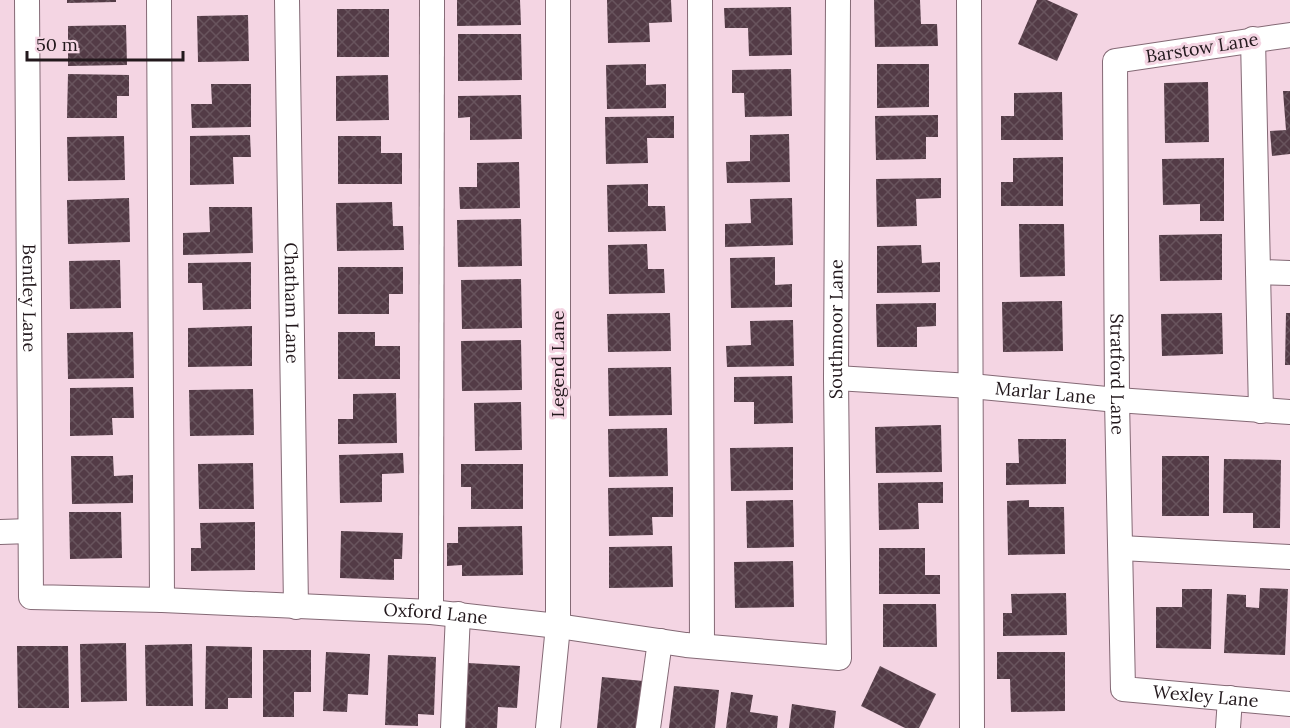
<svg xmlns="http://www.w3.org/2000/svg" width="1290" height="728" font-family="Lora,serif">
  <defs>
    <pattern id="building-cross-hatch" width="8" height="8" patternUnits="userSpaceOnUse" patternTransform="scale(1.5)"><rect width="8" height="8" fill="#533b46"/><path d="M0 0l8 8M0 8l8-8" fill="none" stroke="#68545d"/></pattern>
  </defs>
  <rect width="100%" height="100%" fill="#f4d5e3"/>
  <path fill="url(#building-cross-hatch)" d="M67 0H116V2L67 3Z
    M457 0H520L521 25 457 26Z
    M607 0H671L672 22 649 23 650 42 608 43Z
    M874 0H920L921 24H937L938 46 875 47Z
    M1037 0H1047L1078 14 1057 61 1018 44Z
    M791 7 792 55 749 56 748 28H725L724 8Z
    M337 9H389V57H337Z
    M248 15 249 61 198 62 197 16Z
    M126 25 127 65 68 66V26Z
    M458 34H521L522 80 458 81Z
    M646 64V85L666 84V108L607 109 606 65Z
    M877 64H929V107L877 108Z
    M791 69 792 116 745 117 744 93H732V70Z
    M68 74 129 75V96H117V118H67Z
    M388 75 389 120 336 121V76Z
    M1208 82 1209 142 1165 143 1164 83Z
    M211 84H251V127L192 128 191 104H212Z
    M1283 91H1290V154L1272 156 1270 131 1286 130Z
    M1062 92 1063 140H1001V116H1014V93Z
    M521 95 522 139 470 140V117L458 118V96Z
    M938 115V137H926V159L876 160 875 116Z
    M674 116V138H647L648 163 606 164 605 117Z
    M789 134 790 182 727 183 726 162 750 161V135Z
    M250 135 251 157H233L234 184 190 185V136Z
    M124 136 125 180 68 181 67 137Z
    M338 136H381V153H402V184H338Z
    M1063 157V206H1001V182H1013V158Z
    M1224 158V221H1200V204L1163 205 1162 159Z
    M519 162 520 208 460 209 459 187H477V163Z
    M941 178V198L916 199 917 226 877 227 876 179Z
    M648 184V206H665L666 231 608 232 607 185Z
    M129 198 130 242 68 244 67 200Z
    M792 198 793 245 725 247V224L751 223 750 199Z
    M392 202 393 226H403L404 250 337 251 336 203Z
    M209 207H252L253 253 183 255V233L210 232Z
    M521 219 522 266 458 267 457 220Z
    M1019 224H1064L1065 276 1020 277Z
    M1222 234V280L1160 281 1159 235Z
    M647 244 648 269H664L665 293 609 294 608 245Z
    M921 245 922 263 940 262V292L877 293V246Z
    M775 257V285L792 284V307L731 308 730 258Z
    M120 260 121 308 70 309 69 261Z
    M251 262V309L203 310 202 283H188V263Z
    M338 267H403V294H389V314H338Z
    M521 279 522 328 462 329 461 280Z
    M1062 301 1063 351 1003 352 1002 302Z
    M936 303V326L917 327V347H877L876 304Z
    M670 313 671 351 608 352 607 314Z
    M1222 313 1223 354 1162 356 1161 314Z
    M1286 313H1290V365H1285Z
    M793 320 794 366 727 367 726 346 751 345 750 321Z
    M252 326V366L188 367V328Z
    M133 332 134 378 68 379 67 333Z
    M338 332H375V346H400V379H338Z
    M521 340 522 390 462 391 461 341Z
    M671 367 672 415 609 416 608 368Z
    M792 376 793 423 754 424V402H734V377Z
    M133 387 134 418H112L113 435 70 436V388Z
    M253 389 254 435 190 436 189 390Z
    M396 393 397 443 338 444V419H353V394Z
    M521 402 522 450 475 451 474 403Z
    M941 425 942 472 876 473 875 427Z
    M667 428 668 476 609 477 608 429Z
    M1018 439H1066V484L1006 485V463H1019Z
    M793 447V490L731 491 730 448Z
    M403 453 404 473 382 474V502L340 503 339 455Z
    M71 456H113L114 476 133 475V503L72 504Z
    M1162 456H1209V516H1162Z
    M1224 459 1281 460 1280 528H1253V513H1223Z
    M253 463 254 509H199L198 464Z
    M461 464H523V509H471V487H461Z
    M943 482V503H918L919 529 879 530 878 483Z
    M673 487V517H652L653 535 609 536 608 488Z
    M793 500 794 547 747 548 746 501Z
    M1029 500V507H1064L1065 554 1008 555 1007 501Z
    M69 512H121L122 558 70 559Z
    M255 522V570L191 571V548H201L200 523Z
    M522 526 523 575 462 576V565L447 566V543H458V527Z
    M341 531 403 533 402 559H394V580L340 578Z
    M672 546 673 587 609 588V547Z
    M879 548H925V575H940V594H879Z
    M793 561 794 607 735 608 734 562Z
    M1260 588 1288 589 1285 655 1224 653 1227 594 1246 595V607L1259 608Z
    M1182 589H1212L1211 649 1156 648V607H1182Z
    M1066 593 1067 635 1003 636V613H1012L1011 594Z
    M883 604H936L937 647H883Z
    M126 643 127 701 81 702 80 644Z
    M192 644 193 706H146L145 645Z
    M17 646H68L69 708H18Z
    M206 646 252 647V698H228V709H205Z
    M263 650H311V692H294V717H263Z
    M326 652 370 654 368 695 348 694 347 712 323 711Z
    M997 652H1065V711L1011 712 1010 679H997Z
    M388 655 436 657 434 715 418 714V726L385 725Z
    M468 663 520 666 517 708 498 707 497 728H465Z
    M880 666 936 694 919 728H905L861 706Z
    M602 677 643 681 639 728H597Z
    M674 686 719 690 715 728H669Z
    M731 692 753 695 750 712 778 716 777 728H726Z
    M792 704 836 711 834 728H789Z"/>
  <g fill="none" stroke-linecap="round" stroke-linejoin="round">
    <defs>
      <g id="minor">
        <path id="s1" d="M27 0 31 597 162 600 431 612 558 626 686 645 839 658 836 378 838 0"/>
        <path d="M159 0 162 600"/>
        <path id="s2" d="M287 0 296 607"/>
        <path d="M700 0 702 646"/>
        <path d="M969 0 972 728"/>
        <path id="s3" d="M1290 35 1115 61 1117 400 1123 689 1290 704"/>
        <path d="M1253 39 1261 411"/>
        <path d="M1258 272 1290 273"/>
        <path id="s4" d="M836 378 971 386 1117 400 1290 412"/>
        <path d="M0 532 30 531"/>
        <path d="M1121 548 1290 557"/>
        <path d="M431 612 432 0"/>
        <path d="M453 728 458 614"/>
        <path d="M548 728 558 626V0"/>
        <path d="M648 728 660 641"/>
        <path d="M1228 728 1230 698"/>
      </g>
    </defs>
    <use href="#minor" stroke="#846975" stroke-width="26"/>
    <use href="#minor" stroke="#fff" stroke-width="24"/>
  </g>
  <g text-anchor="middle" stroke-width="6" stroke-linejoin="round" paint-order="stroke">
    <g font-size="18" fill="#22181c" stroke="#f4d5e3">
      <text transform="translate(1202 48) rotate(-9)" y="6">Barstow Lane</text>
      <text dy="6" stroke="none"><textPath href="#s1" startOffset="298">Bentley Lane</textPath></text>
      <text dy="6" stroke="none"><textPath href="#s2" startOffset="303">Chatham Lane</textPath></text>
      <text dy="6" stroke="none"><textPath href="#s1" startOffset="1737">Southmoor Lane</textPath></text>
      <text transform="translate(558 364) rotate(-90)" y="6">Legend Lane</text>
      <text dy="6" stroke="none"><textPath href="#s3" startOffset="490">Stratford Lane</textPath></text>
      <text dy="6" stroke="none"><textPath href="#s4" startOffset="210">Marlar Lane</textPath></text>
      <text dy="6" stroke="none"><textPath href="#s1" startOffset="1002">Oxford Lane</textPath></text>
      <text dy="6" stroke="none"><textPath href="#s3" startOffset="888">Wexley Lane</textPath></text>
    </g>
  </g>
  <path d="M27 51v9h156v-9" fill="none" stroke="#22181c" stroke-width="3"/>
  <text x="36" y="51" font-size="18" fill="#22181c" stroke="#f4d5e3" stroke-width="4.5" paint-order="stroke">50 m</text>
</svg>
